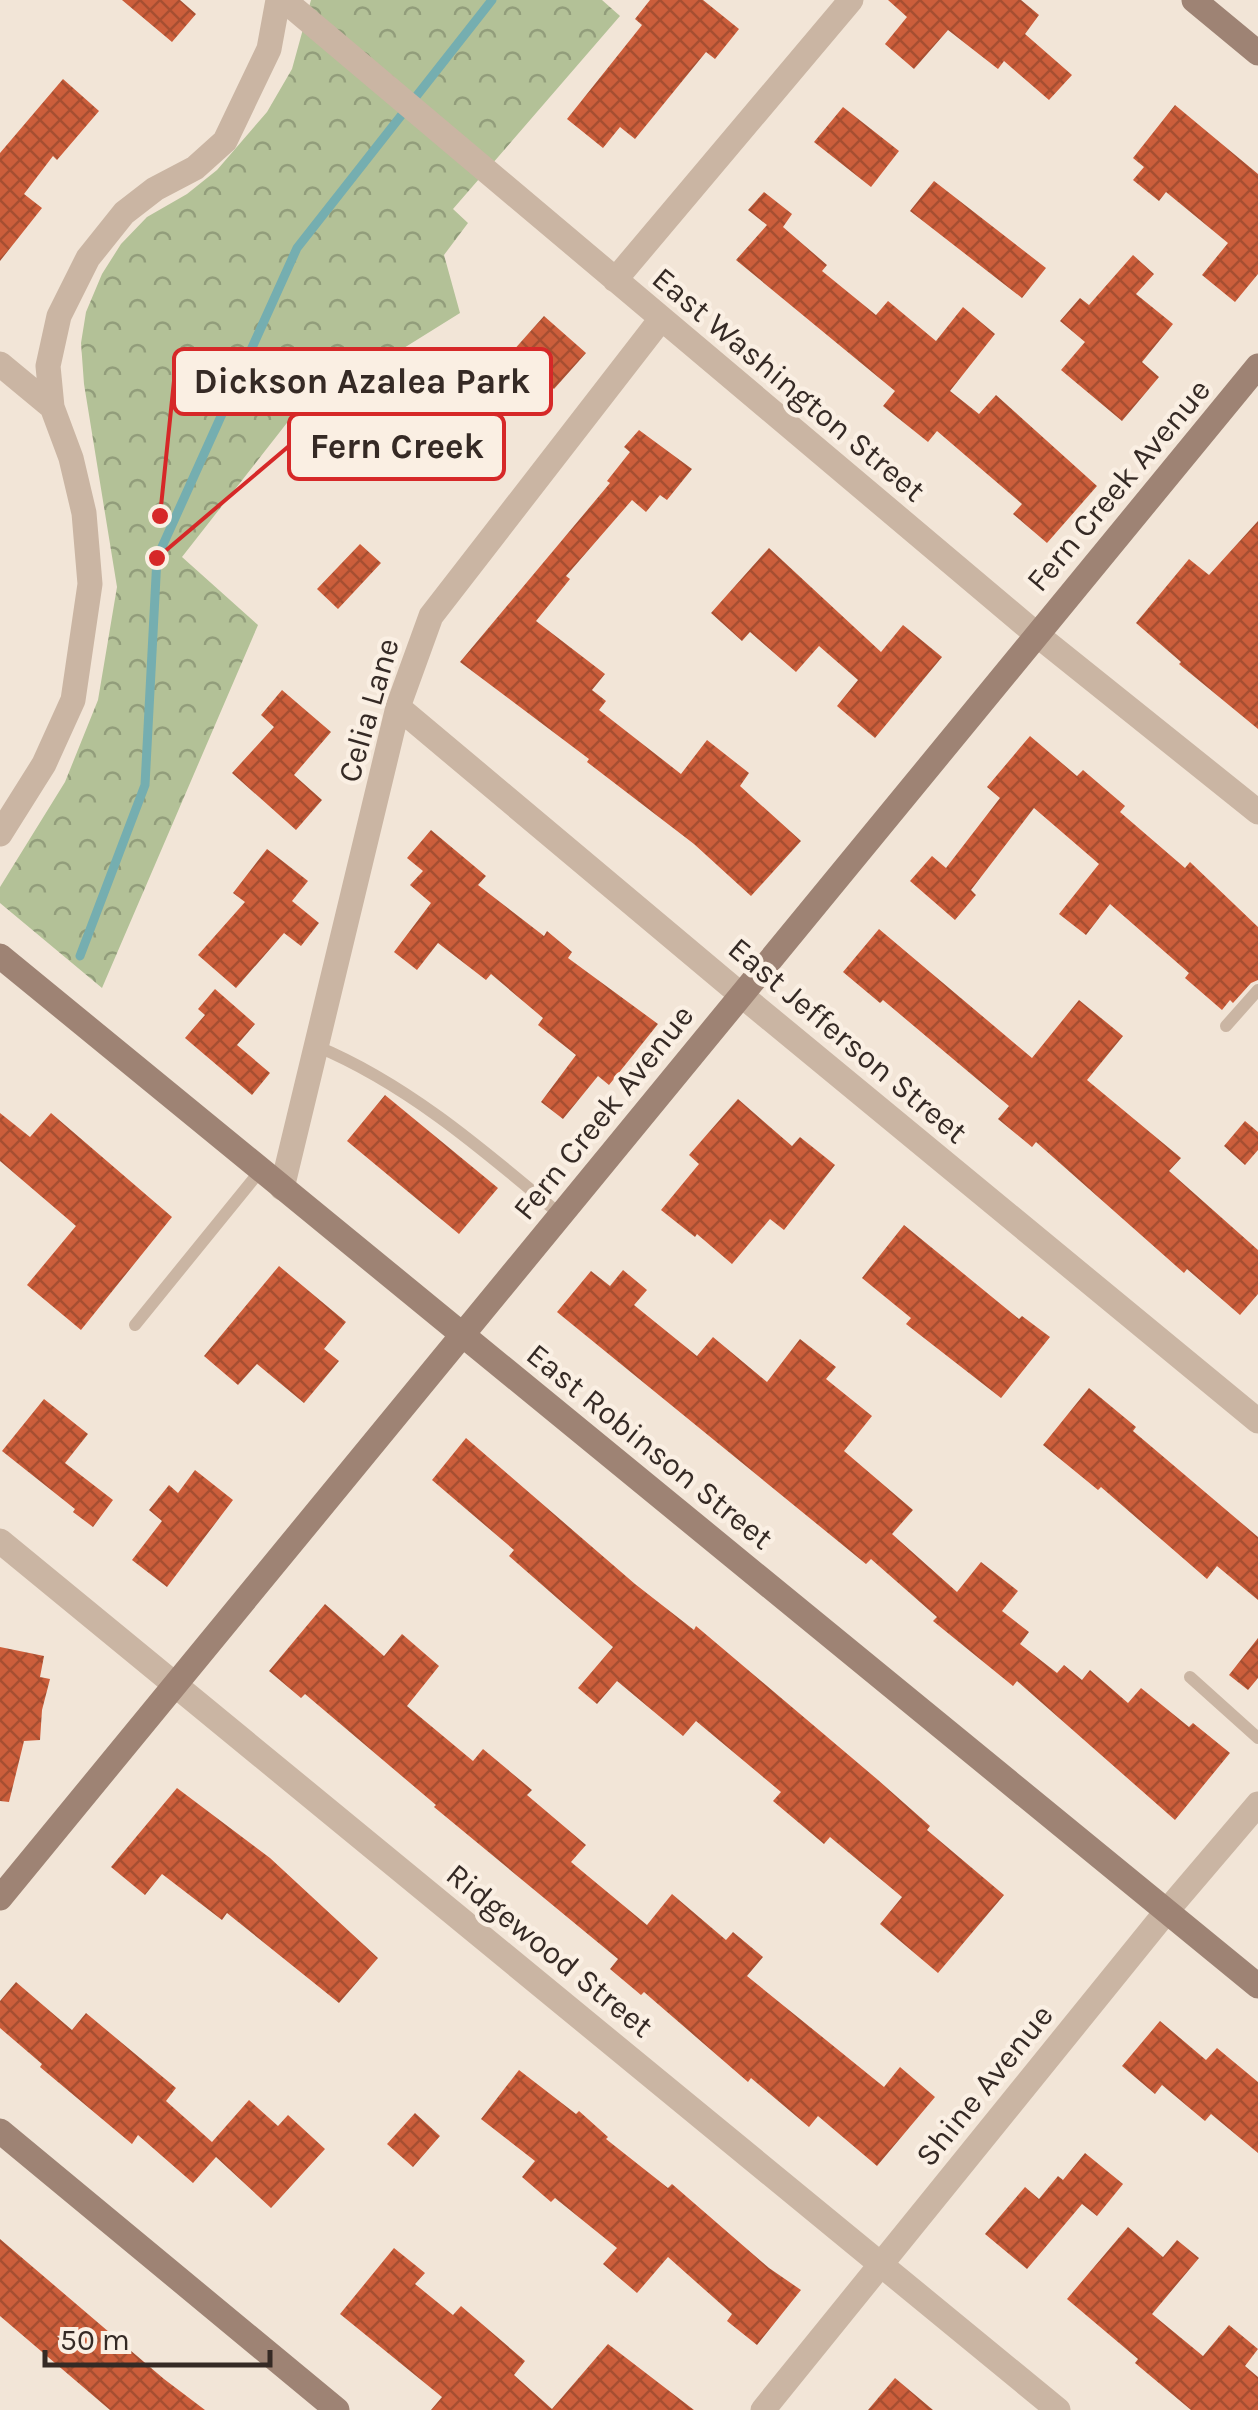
<svg xmlns="http://www.w3.org/2000/svg" width="1258" height="2410" font-family="Karla,sans-serif">
  <defs>
    <pattern id="park-crowns" width="20" height="18" patternUnits="userSpaceOnUse" patternTransform="scale(2.5)"><rect width="20" height="18" fill="#b3c197"/><path d="M2 6a3 3 0 1 1 6 0M12 15a3 3 0 1 1 6 0" fill="none" stroke="#929d7b"/></pattern>
    <pattern id="building-cross-hatch" width="8" height="8" patternUnits="userSpaceOnUse" patternTransform="scale(2.5)"><rect width="8" height="8" fill="#cc5e3b"/><path d="M0 0l8 8M0 8l8-8" fill="none" stroke="#a64e31"/></pattern>
  </defs>
  <rect width="100%" height="100%" fill="#f2e5d7"/>
  <path fill="url(#park-crowns)" d="M311 0H602L620 16 453 209 468 223 444 255 460 313 290 419 182 557 258 625 102 988 0 903V887L65 782 98 700 117 587 84 384 81 343 86 312 102 274 121 244 147 217 187 194 217 170 267 112 292 69Z"/>
  <g fill="none" stroke-linecap="round" stroke-linejoin="round">
    <path stroke="#75aeb0" stroke-width="9" d="M80 956 145 785 157 558 297 248 492 0"/>
  </g>
  <path fill="url(#building-cross-hatch)" d="M122 0H180L196 14 172 42Z
    M650 0H703L739 29 715 59 706 52 635 139 620 127 603 148 567 119 642 25 635 19Z
    M888 0H1021L1039 15 1025 34 1072 75 1049 100 1004 61 998 69 948 30 914 69 885 44 907 17Z
    M63 79 99 111 57 160 53 156 24 194 42 208 0 261V153Z
    M1175 105 1258 174V274L1235 302 1202 275 1228 243 1166 192 1159 201 1133 180 1144 167 1133 158Z
    M843 107 899 151 871 187 814 142Z
    M934 181 1046 268 1022 298 910 211Z
    M764 192 792 214 783 227 827 265 822 271 876 315 888 301 936 341 963 307 995 334 950 391 979 414 996 395 1097 486 1047 543 1013 514 1022 504 937 431 928 442 883 406 895 391 736 260 767 225 748 210Z
    M1133 255 1154 274 1136 294 1173 324 1142 362 1159 377 1122 421 1061 370 1085 342 1060 321 1080 298 1089 305Z
    M544 316 586 353 554 389 538 376 523 392 497 369Z
    M475 357 500 379 462 421 425 389 445 366 458 377Z
    M639 430 692 469 667 500 660 495 646 512 632 500 566 576 570 579 536 621 605 674 592 690 606 701 599 710 681 774 707 740 749 773 740 786 801 841 751 896 694 844 587 762 589 759 460 662 610 483 607 481 630 452 624 447Z
    M1258 521V729L1179 664 1181 662 1136 623 1189 559 1209 575Z
    M360 544 381 563 338 609 317 589Z
    M769 548 881 652 903 625 942 657 875 738 837 706 858 680 819 646 796 672 750 632 742 641 711 613Z
    M282 690 331 732 294 775 322 800 296 830 232 773 274 727 261 715Z
    M1030 736 1077 776 1083 770 1125 806 1120 812 1185 868 1190 862 1258 927V980L1251 983 1233 1003 1230 1000 1222 1010 1185 978 1189 973 1110 904 1086 935 1059 914 1099 864 1034 808 971 890 976 895 955 920 910 881 932 856 946 868 1000 798 987 787Z
    M431 830 486 876 478 885 544 936 547 931 572 952 568 958 658 1024 609 1085 598 1076 563 1119 541 1102 576 1055 538 1025 543 1018 491 974 486 980 438 943 417 970 394 952 431 903 410 885 423 871 407 858Z
    M267 849 308 881 292 901 319 923 301 946 284 933 236 988 198 955 245 902 233 893Z
    M879 929 1032 1058 1079 1000 1123 1036 1087 1080 1181 1158 1169 1171 1258 1250V1294L1240 1315 1187 1269 1184 1273 1036 1142 1032 1147 998 1119 1009 1106 883 1000 880 1003 843 972Z
    M215 989 255 1024 237 1045 270 1073 252 1095 185 1038 205 1015 198 1009Z
    M385 1095 498 1188 459 1234 347 1141Z
    M738 1099 792 1146 800 1137 835 1165 784 1230 770 1219 732 1264 697 1234 695 1237 661 1210 699 1164 689 1155Z
    M0 1113 30 1137 51 1113 172 1217 81 1330 27 1285 76 1226 0 1161Z
    M1245 1121 1258 1132V1150L1245 1165 1224 1146Z
    M904 1225 1019 1319 1022 1316 1050 1337 1001 1398 906 1324 911 1318 862 1278Z
    M279 1266 346 1322 324 1349 339 1361 304 1403 257 1364 238 1385 204 1356Z
    M623 1270 647 1290 634 1305 697 1356 713 1337 767 1382 800 1339 836 1367 826 1379 872 1416 844 1451 913 1510 892 1534 957 1592 981 1562 1018 1591 1002 1611 1029 1632 1020 1644 1057 1673 1064 1665 1082 1680 1090 1670 1128 1703 1141 1688 1189 1727 1193 1723 1230 1753 1175 1820 1017 1681 1013 1686 933 1621 937 1617 871 1559 866 1564 557 1312 591 1271 610 1286Z
    M1089 1388 1136 1427 1133 1431 1258 1537V1600L1217 1566 1207 1579 1101 1487 1098 1490 1043 1445Z
    M44 1399 88 1434 65 1463 113 1500 93 1527 73 1512 75 1509 2 1451Z
    M466 1438 635 1584 694 1630 696 1626 878 1780 930 1826 927 1830 1004 1895 938 1973 880 1924 902 1897 830 1837 824 1844 773 1801 781 1792 696 1721 683 1736 617 1681 597 1704 578 1688 613 1647 509 1556 514 1550 432 1480Z
    M195 1470 233 1500 167 1587 132 1560 162 1521 149 1510 169 1485 178 1493Z
    M325 1604 384 1656 402 1634 439 1666 407 1706 473 1761 483 1749 532 1790 527 1795 586 1845 571 1862 647 1925 672 1894 726 1940 733 1932 763 1957 747 1976 884 2087 900 2067 935 2097 877 2166 818 2116 809 2127 751 2078 748 2082 644 1992 641 1995 610 1969 618 1959 434 1807 436 1805 305 1694 301 1698 269 1671Z
    M1258 1638V1678L1248 1690 1229 1675Z
    M0 1647 44 1656 40 1677 50 1679 42 1710 40 1740 24 1741 9 1802 0 1801Z
    M177 1788 270 1858 378 1958 339 2003 227 1913 222 1920 162 1874 145 1895 111 1867Z
    M16 1982 72 2030 86 2013 176 2088 166 2101 212 2142 249 2100 278 2126 288 2115 325 2149 271 2208 216 2157 193 2183 138 2135 132 2144 40 2067 42 2064 0 2028V2001Z
    M1160 2021 1206 2060 1217 2048 1258 2082V2153L1211 2114 1205 2121 1162 2085 1155 2094 1122 2066Z
    M519 2070 576 2114 579 2111 608 2137 606 2139 668 2188 672 2184 769 2268 801 2290 757 2345 727 2321 732 2314 668 2257 637 2293 603 2264 617 2248 555 2198 551 2202 522 2177 535 2161 481 2119Z
    M415 2113 440 2136 413 2167 387 2144Z
    M1085 2153 1123 2184 1097 2216 1082 2204 1027 2269 985 2234 1025 2187 1039 2199 1058 2176 1063 2180Z
    M1128 2227 1163 2257 1177 2240 1199 2258 1152 2314 1203 2356 1229 2325 1258 2349 1245 2366 1258 2377V2410H1191L1135 2363 1138 2359 1067 2299Z
    M0 2239 164 2379 205 2410H110L0 2316Z
    M394 2248 425 2273 415 2284 453 2315 461 2306 525 2361 514 2375 552 2409 608 2344 694 2410H431L442 2397 340 2314Z
    M895 2378 933 2410H868Z"/>
  <g fill="none" stroke-linecap="round" stroke-linejoin="round">
    <path stroke="#cab5a3" stroke-width="12" d="M1226 1026 1258 990
      M316 1046C408 1084 487 1153 562 1216
      M135 1325 260 1171
      M1190 1677 1258 1738"/>
    <path stroke="#cab5a3" stroke-width="25" d="M284 0 1036 634 1258 812
      M615 280 851 0
      M0 364 52 407
      M398 707 740 994 1258 1421
      M0 834 44 764 73 700 90 584 84 513 71 458 52 407 48 366 59 316 88 258 124 213 155 189 195 168 225 141 269 49 278 0
      M282 1188 398 707 431 616 661 319
      M0 1541 1058 2410
      M763 2410 1166 1912 1258 1804"/>
    <path stroke="#9e8374" stroke-width="25" d="M1194 0 1258 53
      M0 956 1258 1986
      M0 1898 1258 366
      M0 2131 337 2410"/>
  </g>
  <g text-anchor="middle" stroke-width="9" stroke-linejoin="round" paint-order="stroke">
    <g font-size="32" fill="#352a25" stroke="#faefe3">
      <text transform="translate(789 384) rotate(40)" y="11">East Washington Street</text>
      <text transform="translate(1118 485) rotate(-50)" y="11">Fern Creek Avenue</text>
      <text transform="translate(368 710) rotate(-74)" y="11">Celia Lane</text>
      <text transform="translate(848 1040) rotate(40)" y="11">East Jefferson Street</text>
      <text transform="translate(603 1112) rotate(-51)" y="11">Fern Creek Avenue</text>
      <text transform="translate(650 1446) rotate(39)" y="11">East Robinson Street</text>
      <text transform="translate(550 1950) rotate(39)" y="11">Ridgewood Street</text>
      <text transform="translate(984 2085) rotate(-51)" y="11">Shine Avenue</text>
    </g>
  </g>
  <path fill="none" stroke="#d62828" stroke-width="4" d="M160 516L174 381M157 558L289 446"/>
  <g fill="#d62828" stroke="#faefe3" stroke-width="4">
    <circle cx="160" cy="516" r="10"/>
    <circle cx="157" cy="558" r="10"/>
  </g>
  <g fill="#faefe3" stroke="#d62828" stroke-width="4">
    <rect x="174" y="349" width="377" height="65" rx="10"/>
    <rect x="289" y="414" width="215" height="65" rx="10"/>
  </g>
  <g font-size="35" text-anchor="middle" font-weight="bold" fill="#352a25">
    <text x="362" y="393">Dickson Azalea Park</text>
    <text x="397" y="458">Fern Creek</text>
  </g>
  <path d="M45 2350v15h225v-15" fill="none" stroke="#352a25" stroke-width="5"/>
  <text x="60" y="2350" font-size="30" fill="#352a25" stroke="#faefe3" stroke-width="8" paint-order="stroke">50 m</text>
</svg>
